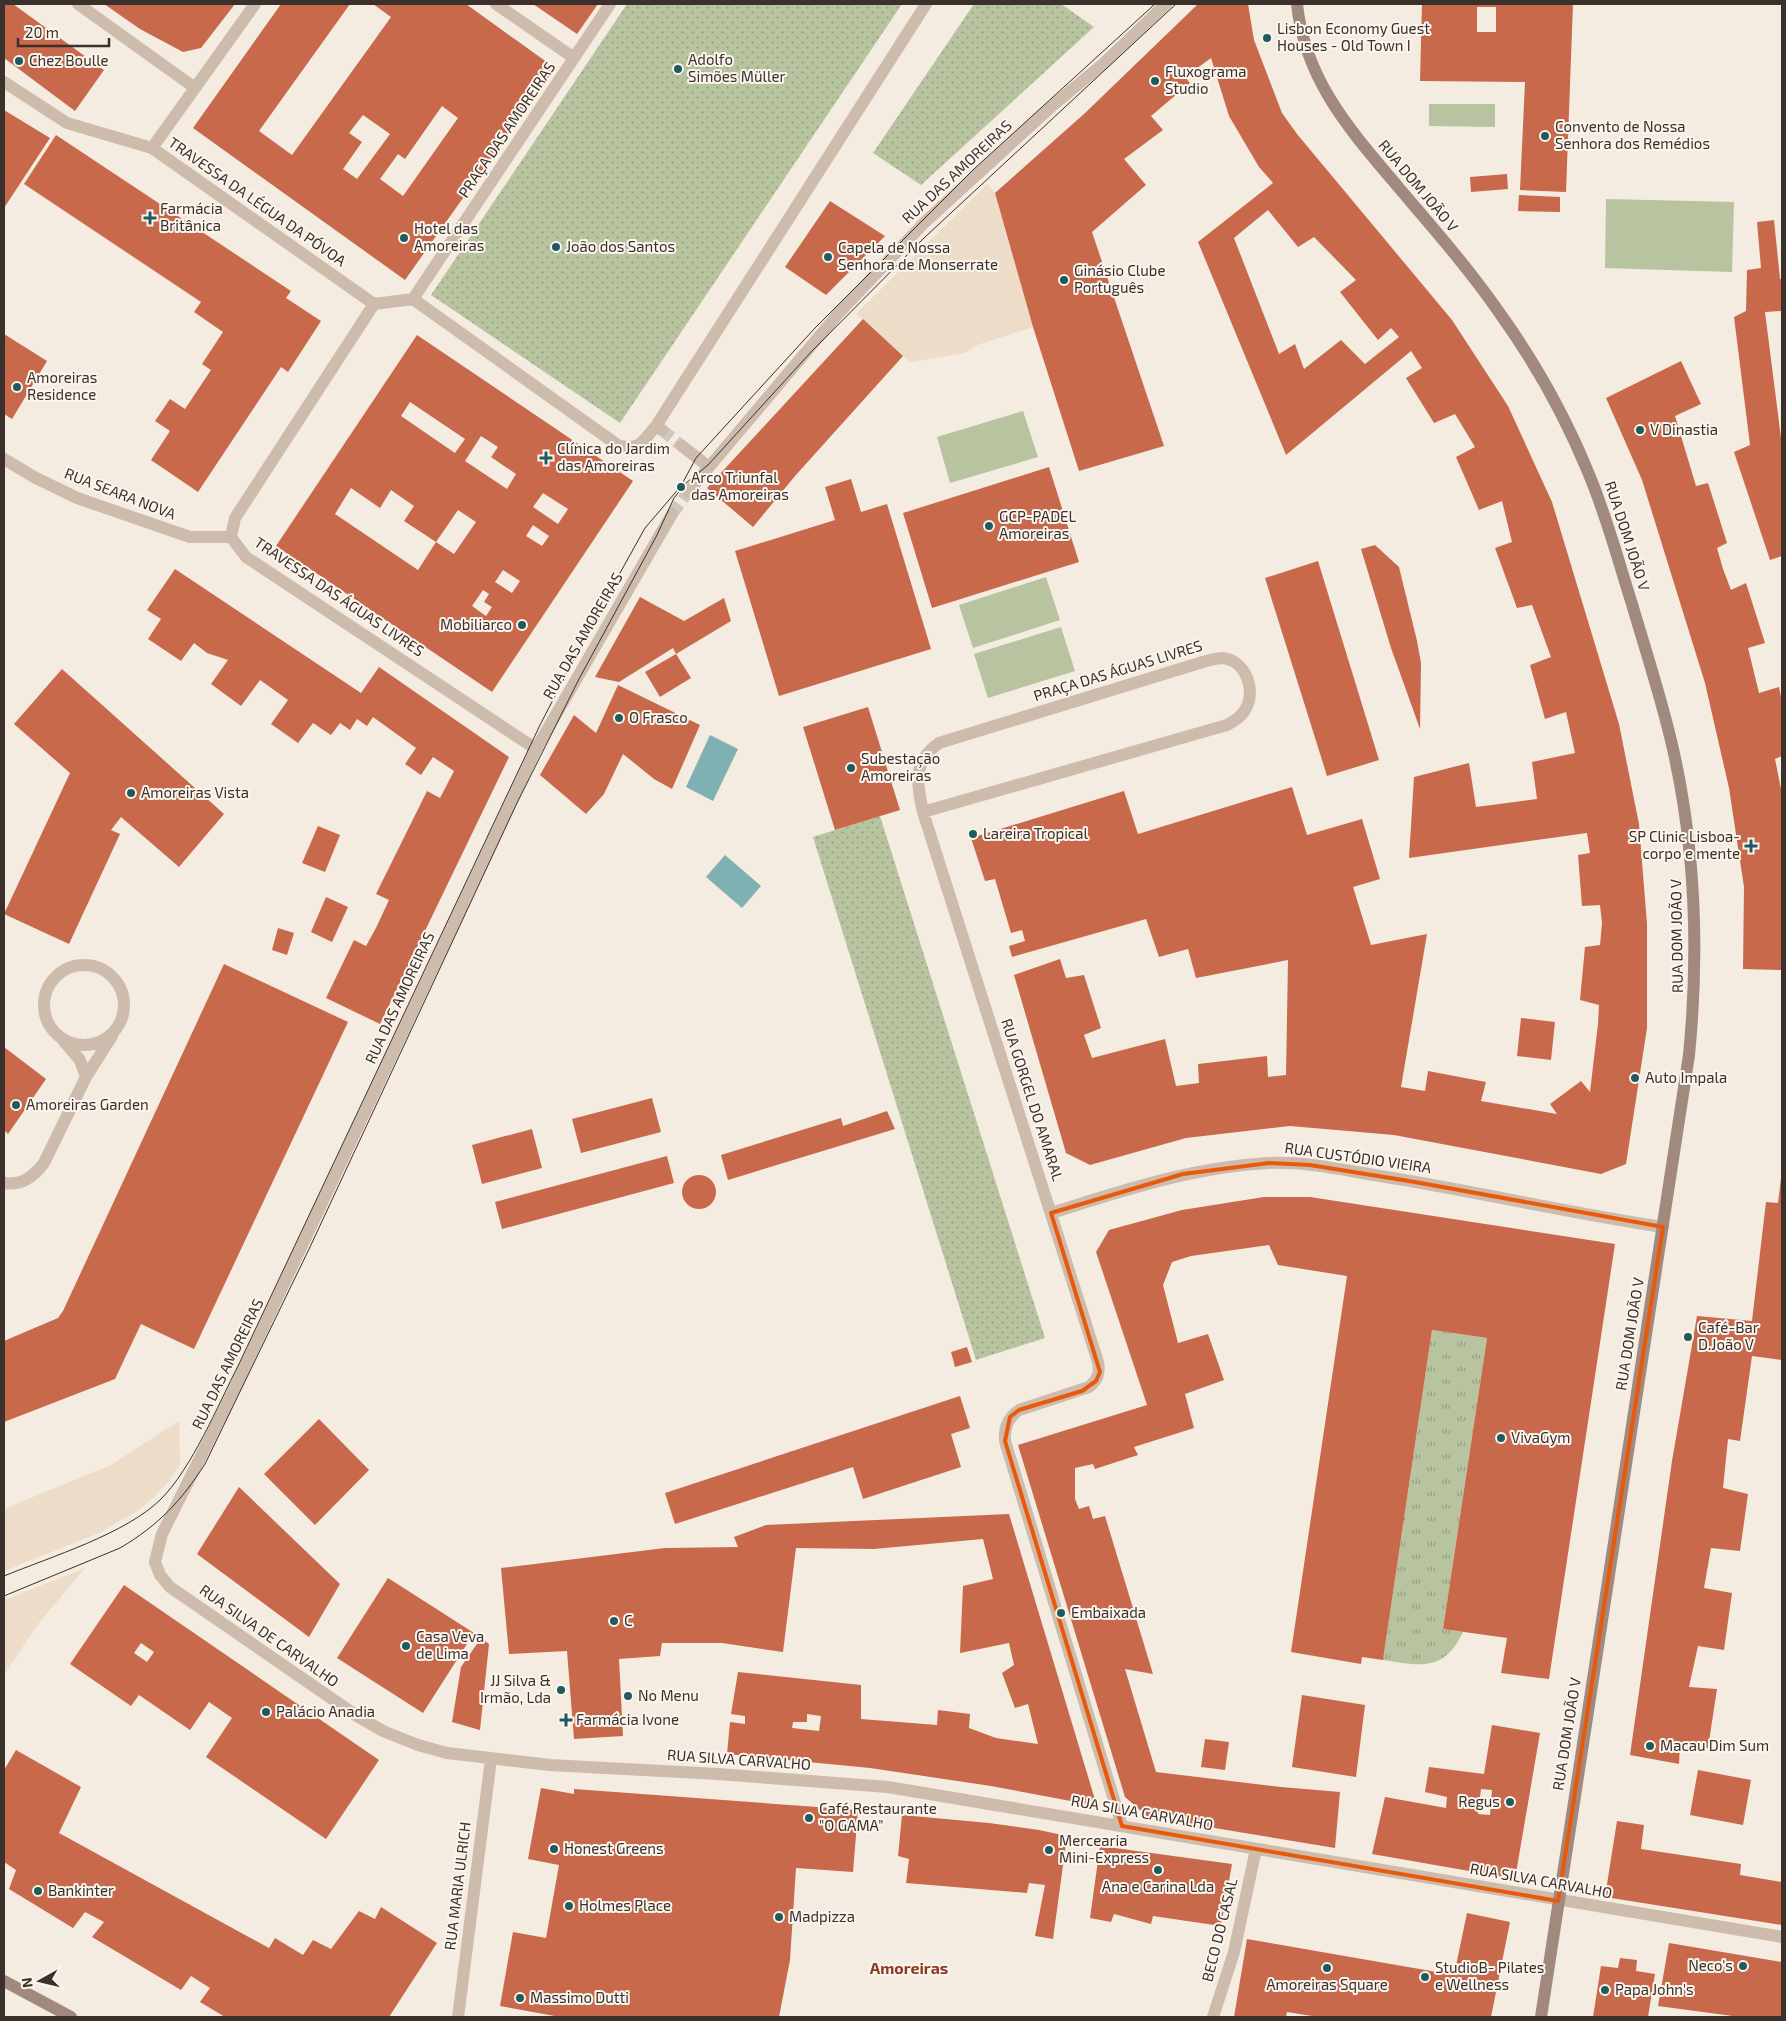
<svg xmlns="http://www.w3.org/2000/svg" width="1786" height="2021" font-family="'Exo 2',sans-serif">
  <defs>
    <pattern id="grass-tufts" width="24" height="20" patternUnits="userSpaceOnUse" patternTransform="scale(1.25)"><rect width="24" height="20" fill="#b8c4a0"/><path d="M3 7l-1-3M5 7V3M7 7l1-3M15 17l-1-3M17 17v-4M19 17l1-3" fill="none" stroke="#97a083"/></pattern>
    <pattern id="park-dots" width="8" height="8" patternUnits="userSpaceOnUse" patternTransform="scale(1.25)"><rect width="8" height="8" fill="#b8c4a0"/><path d="M2 2h.1M6 6h.1" fill="none" stroke="#97a083" stroke-width="1.8" stroke-linecap="round"/></pattern>
  </defs>
  <rect width="100%" height="100%" fill="#f4ebe1"/>
  <path fill="url(#grass-tufts)" d="M1432 1330 1487 1338 1443 1629 1463 1632C1444 1672 1421 1666 1383 1660Z"/>
  <path fill="url(#park-dots)" d="M627 4H902L620 423 431 295Z
    M974 4H1061L1094 27 921 185 873 153Z
    M880 816 1045 1338 976 1360 813 837Z"/>
  <path fill="#b8c4a0" d="M1429 104H1495V127L1429 126Z
    M1606 199 1734 202 1732 272 1605 268Z
    M1023 411 1038 457 950 483 937 437Z
    M1046 577 1060 620 973 648 959 605Z
    M1061 627 1075 671 988 698 974 654Z"/>
  <path fill="#ecdcc8" d="M987 184 995 193 1033 327 977 345 964 353 910 362 856 314Z
    M179 1421 180 1464 170 1480 155 1496 139 1510 99 1533 4 1571V1509L111 1465Z
    M85 1568 38 1624 4 1675V1600Z"/>
  <path fill="#7fb0b2" d="M710 735 738 749 713 801 686 787Z
    M725 855 761 886 742 908 706 877Z"/>
  <path fill="#c8694b" fill-rule="evenodd" d="M4 4H13L104 70 75 111 4 58Z
    M104 4H235L201 48 183 52 140 29Z
    M281 4H350L259 131 292 155 391 17 373 4H466L555 68 405 280 193 128ZM442 106 458 118 403 196 380 179 398 154 405 159ZM363 115 390 134 357 179 343 169 362 142 349 133Z
    M533 4H598L577 34Z
    M1198 4H1248L1254 40 1282 113 1297 134 1452 320 1508 406 1552 502 1619 724 1639 824 1647 924V1028L1626 1164 1601 1174 1394 1135 1290 1126 1186 1138 1090 1165 1066 1153 1014 975 1060 959 1066 978 1084 975 1101 1028 1084 1035 1092 1058 1165 1039 1176 1086 1199 1083 1198 1064 1267 1056 1268 1077 1286 1075 1288 960 1196 978 1188 949 1159 957 1146 919 1012 957 1009 946 1025 941 1022 930 1011 933 995 879 985 881 971 838 1124 791 1138 834 1292 787 1307 835 1362 819 1380 879 1353 887 1371 945 1427 934 1401 1087 1425 1091 1428 1071 1486 1082 1481 1101 1557 1114 1550 1104 1581 1081 1590 1092 1598 1024 1599 1005 1580 1000 1585 947 1600 945 1602 923 1600 905 1582 906 1578 855 1590 853 1587 833 1409 858 1414 777 1469 763 1476 807 1537 799 1532 762 1575 753 1566 712 1545 719 1530 665 1551 657 1532 605 1517 608 1495 548 1512 542 1502 501 1479 510 1456 457 1475 447 1455 414 1434 423 1406 378 1422 368 1411 351 1286 455 1198 242 1273 183 1259 167 1229 116 1211 58 1185 77 1190 83 1151 116 1163 130 1124 159 1146 185 1092 232 1164 446 1079 471 1033 327 995 193 1084 114ZM1268 210 1298 247 1314 237 1356 280 1340 292 1378 340 1391 328 1399 337 1365 364 1341 340 1304 369 1295 344 1279 354 1234 238Z
    M1422 4H1573L1566 192 1520 190 1525 82 1420 81ZM1477 7H1496V32H1477Z
    M4 110 50 138 4 208Z
    M56 135 291 291 286 298 321 321 288 372 281 367 198 492 151 460 170 431 155 421 170 399 185 409 211 370 202 364 223 332 194 312 201 302 24 184Z
    M1507 174 1508 189 1471 192 1470 177Z
    M1519 195 1560 197V212L1518 211Z
    M830 201 885 236 826 295 785 267Z
    M1774 220 1780 279H1782V311L1765 312 1782 446V556L1770 560 1734 452 1750 445 1734 317 1746 311 1747 270 1761 268 1757 222Z
    M863 319 903 356 795 476 753 527 707 488Z
    M4 334 47 361 12 419 4 414Z
    M417 335 633 481 492 692 276 546ZM410 402 465 439 455 453 401 416ZM481 436 498 447 491 457 516 474 507 489 465 461ZM351 488 380 508 391 490 414 506 404 521 436 542 458 510 476 522 454 554 436 542 418 570 335 514ZM543 493 568 509 558 524 533 507ZM533 525 549 536 542 546 526 536ZM503 570 520 581 512 593 495 582ZM483 590 489 594 484 602 492 607 486 616 472 606Z
    M1681 361 1701 404 1675 416 1696 486 1708 483 1727 543 1717 548 1723 569 1731 590 1746 583 1765 643 1748 648 1759 693 1779 687 1782 702V756L1775 759 1782 794V970L1743 969 1744 887 1729 788 1705 683 1642 480 1606 398Z
    M1049 467 1079 562 932 608 903 513Z
    M851 479 861 512 887 504 931 649 779 696 735 551 835 520 825 487Z
    M1375 545 1399 567 1417 641 1421 663 1420 729 1391 648 1361 549Z
    M1318 561 1379 760 1327 776 1265 578Z
    M175 569 361 693 379 667 509 757 380 1024 326 998 354 940 366 946 376 928 389 900 376 894 427 791 440 798 454 771 433 757 421 775 405 764 416 748 373 717 367 726 357 719 350 730 340 723 331 735 313 723 298 743 271 724 288 700 260 680 241 706 211 684 228 660 207 653 194 643 181 661 148 639 161 619 147 610Z
    M640 597 684 621 724 598 731 621 676 654 673 648 619 682 595 677Z
    M676 654 691 678 660 697 645 672Z
    M62 669 224 814 179 867 121 817 111 830 120 834 69 944 4 914 70 773 14 724Z
    M618 685 700 725 672 789 654 779 623 754 604 794 586 814 540 775 574 715 596 733Z
    M868 707 900 810 835 830 803 727Z
    M318 826 340 835 325 872 302 863Z
    M326 897 348 907 332 942 311 932Z
    M278 928 294 933 287 955 272 950Z
    M224 964 348 1022 194 1349 141 1324 115 1379 4 1422V1341L58 1318 63 1311Z
    M1521 1018 1555 1022 1551 1060 1517 1056Z
    M4 1047 46 1079 8 1134 4 1130Z
    M652 1098 661 1132 581 1153 572 1119Z
    M887 1111 895 1129 728 1180 721 1155 841 1118 843 1126Z
    M532 1129 542 1168 482 1184 472 1145Z
    M667 1156 674 1183 502 1229 495 1202Z
    M682 1192a17 17 0 1 1 34 0a17 17 0 1 1-34 0Z
    M1781 1178 1782 1360 1752 1356 1740 1441 1728 1439 1723 1488 1748 1494 1740 1551 1711 1548 1704 1588 1732 1593 1724 1650 1698 1646 1689 1687 1717 1689 1708 1748 1680 1745 1679 1764 1630 1755 1672 1461 1697 1316 1752 1321 1766 1202 1778 1203Z
    M1264 1197H1310L1615 1244 1549 1679 1501 1673 1507 1638 1443 1629 1487 1338 1432 1330 1383 1660 1362 1657 1361 1664 1291 1652 1347 1276 1278 1265 1269 1245 1191 1256 1172 1262 1163 1285 1178 1343 1208 1334 1224 1380 1185 1394 1194 1428 1134 1447 1138 1455 1095 1469 1093 1464 1075 1468V1499L1079 1509 1089 1506 1093 1519 1105 1516 1153 1674 1125 1669 1156 1772 1281 1787 1340 1792 1335 1848 1148 1817 1125 1797 1018 1445 1147 1405 1096 1252 1109 1230 1182 1210Z
    M967 1347 972 1362 955 1367 951 1352Z
    M960 1396 970 1428 951 1434 961 1467 863 1499 853 1467 675 1524 665 1493Z
    M319 1419 369 1470 315 1525 264 1474Z
    M239 1487 340 1584 309 1637 197 1554Z
    M1009 1514 1096 1803 1092 1805 991 1786 870 1768 727 1754 730 1722 745 1724V1716L731 1714 738 1672 861 1685V1719L937 1725 938 1710 970 1714 969 1728 996 1738 1038 1744 1028 1704 1015 1708 1002 1673 1014 1665 1009 1643 960 1653 963 1586 993 1579 983 1539 874 1549 796 1548 783 1652 722 1643H662L660 1656 619 1659 623 1736 574 1739 567 1651 509 1654 501 1568 665 1548 738 1547 734 1537 766 1525ZM807 1714 821 1716 819 1731 792 1728 793 1722H807Z
    M388 1578 474 1633 423 1713 337 1658Z
    M124 1585 379 1760 326 1839 206 1757 232 1718 209 1702 190 1730 139 1695 131 1706 70 1664ZM141 1643 154 1652 147 1662 134 1653Z
    M481 1638 489 1644 480 1730 452 1722 461 1667Z
    M1302 1695 1365 1705 1356 1777 1292 1767Z
    M1492 1725 1540 1733 1515 1879 1372 1854 1385 1797 1446 1808 1447 1797 1425 1792 1429 1767 1484 1774ZM1481 1789 1492 1790 1490 1815 1478 1814Z
    M1205 1739 1229 1742 1225 1770 1201 1767Z
    M16 1750 81 1787 59 1833 269 1948 275 1938 303 1955 313 1940 331 1949 359 1911 375 1919 381 1907 437 1943 389 2017H225L200 2002 210 1988 191 1976 181 1990 92 1937 104 1922 85 1912 73 1928 9 1889 16 1870 4 1862V1770Z
    M1698 1770 1751 1780 1743 1825 1690 1815Z
    M541 1788 574 1794V1789L858 1810 853 1872 796 1868 790 1960 779 2017H560L500 2006 513 1932 546 1938 559 1865 528 1859Z
    M902 1815 989 1823 1039 1830 1067 1836 1053 1939 1035 1936 1045 1885 1029 1883 1027 1893 906 1883 909 1859 898 1856Z
    M1617 1821 1644 1825 1641 1849 1741 1864 1740 1875 1782 1882V1925L1605 1897Z
    M1100 1846 1232 1864 1221 1926 1153 1916 1151 1924 1114 1914 1111 1922 1090 1918Z
    M1467 1913 1510 1922 1491 2017H1318L1287 2012 1286 2017H1234L1247 1939 1454 1975Z
    M1669 1943 1782 1962V2017H1740L1658 2006Z
    M1620 1958 1637 1960 1636 1971 1655 1974 1648 2017H1593L1601 1966 1618 1968Z"/>
  <g fill="none" stroke-linecap="round" stroke-linejoin="round">
    <path stroke="#cfc6bd" stroke-width="12" stroke-dasharray="12 6" stroke-linecap="butt" d="M662 430 682 446
      M672 514 688 492"/>
    <path stroke="#cdbbac" stroke-width="12" d="M78 4 195 88 152 148 374 304
      M496 4 574 58
      M4 82 67 123 152 148
      M195 88 255 4
      M413 299 619 446C641 450 643 441 656 426L662 430
      M374 304 235 518 231 537 246 557 536 749
      M374 304 413 299 610 4
      M656 426 926 4
      M682 446 709 467
      M4 459 34 477 77 498 190 537H231
      M688 492 838 314 924 223 1051 107 1104 63 1166 4
      M672 514 536 749 231 1396 162 1534 155 1562 160 1575 170 1587 357 1716 383 1731 418 1745 447 1753 550 1765 718 1774 888 1787 1782 1937
      M923 812 1227 725C1235 721 1241 717 1245 710 1257 691 1246 660 1222 658 1217 658 1211 660 1206 661L939 743C912 762 917 784 923 812L1098 1362C1100 1373 1098 1379 1089 1387L1019 1410C1008 1418 1004 1427 1005 1441L1122 1826
      M44 1005a40 40 0 1 1 80 0a40 40 0 1 1-80 0Z
      M63 1040 80 1060 86 1077
      M4 1183C22 1186 34 1176 44 1163L86 1077 112 1036
      M1051 1213C1122 1191 1192 1167 1268 1163 1305 1161 1343 1170 1380 1176 1475 1191 1568 1213 1663 1227
      M458 2017 491 1759
      M1213 2017 1234 1952 1256 1849"/>
    <path stroke="#a18a7d" stroke-width="12" d="M1297 4C1305 81 1351 131 1399 188 1434 229 1470 270 1501 315 1536 364 1565 416 1588 472 1606 514 1618 560 1632 604 1646 652 1662 700 1673 749 1696 851 1699 953 1689 1055L1541 2017
      M4 1981 71 2017"/>
    <path stroke="#3b302b" stroke-width="1" d="M4 1576C50 1557 126 1534 161 1499 192 1468 218 1405 239 1364L540 725 600 609 645 528 681 486 696 458 815 328 974 169 1155 4
      M4 1596 120 1548C159 1525 181 1501 205 1464L310 1247 517 803 579 679 657 535 674 498 686 483 708 465 811 352 924 238 1176 4"/>
  </g>
  <path fill="none" stroke="#e8590c" stroke-width="4" stroke-linejoin="round" d="M1269 1163 1310 1165 1415 1182 1663 1227 1558 1901 1122 1826 1005 1441 1010 1417 1019 1410 1082 1391 1096 1381 1100 1372 1051 1213 1183 1174Z"/>
  <g fill="#1f5a5e" stroke="#fbf5ee" stroke-width="2">
    <circle cx="1267" cy="38" r="5"/>
    <circle cx="19" cy="61" r="5"/>
    <circle cx="678" cy="69" r="5"/>
    <circle cx="1155" cy="81" r="5"/>
    <circle cx="1545" cy="136" r="5"/>
    <path d="M147.5 210.5h5v5h5v5h-5v5h-5v-5h-5v-5h5z"/>
    <circle cx="404" cy="238" r="5"/>
    <circle cx="556" cy="247" r="5"/>
    <circle cx="828" cy="257" r="5"/>
    <circle cx="1064" cy="280" r="5"/>
    <circle cx="17" cy="387" r="5"/>
    <circle cx="1640" cy="430" r="5"/>
    <path d="M543.5 450.5h5v5h5v5h-5v5h-5v-5h-5v-5h5z"/>
    <circle cx="681" cy="487" r="5"/>
    <circle cx="989" cy="526" r="5"/>
    <circle cx="522" cy="625" r="5"/>
    <circle cx="619" cy="718" r="5"/>
    <circle cx="851" cy="768" r="5"/>
    <circle cx="131" cy="793" r="5"/>
    <circle cx="973" cy="834" r="5"/>
    <path d="M1748.5 838.5h5v5h5v5h-5v5h-5v-5h-5v-5h5z"/>
    <circle cx="1635" cy="1078" r="5"/>
    <circle cx="16" cy="1105" r="5"/>
    <circle cx="1688" cy="1337" r="5"/>
    <circle cx="1501" cy="1438" r="5"/>
    <circle cx="1061" cy="1613" r="5"/>
    <circle cx="614" cy="1621" r="5"/>
    <circle cx="406" cy="1646" r="5"/>
    <circle cx="561" cy="1690" r="5"/>
    <circle cx="628" cy="1696" r="5"/>
    <circle cx="266" cy="1712" r="5"/>
    <path d="M563.5 1712.5h5v5h5v5h-5v5h-5v-5h-5v-5h5z"/>
    <circle cx="1650" cy="1746" r="5"/>
    <circle cx="1510" cy="1802" r="5"/>
    <circle cx="809" cy="1818" r="5"/>
    <circle cx="554" cy="1849" r="5"/>
    <circle cx="1049" cy="1850" r="5"/>
    <circle cx="1158" cy="1870" r="5"/>
    <circle cx="38" cy="1891" r="5"/>
    <circle cx="569" cy="1906" r="5"/>
    <circle cx="779" cy="1917" r="5"/>
    <circle cx="1743" cy="1966" r="5"/>
    <circle cx="1327" cy="1968" r="5"/>
    <circle cx="1425" cy="1977" r="5"/>
    <circle cx="1605" cy="1990" r="5"/>
    <circle cx="520" cy="1998" r="5"/>
  </g>
  <g text-anchor="middle" stroke-width="4" stroke-linejoin="round" paint-order="stroke">
    <g font-size="15" fill="#3b302b" stroke="#fbf5ee" text-anchor="start">
      <text x="1277" y="34">Lisbon Economy Guest<tspan x="1277" dy="17">Houses - Old Town I</tspan></text>
      <text x="688" y="65">Adolfo<tspan x="688" dy="17">Simões Müller</tspan></text>
      <text x="29" y="66">Chez Boulle</text>
      <text x="1165" y="77">Fluxograma<tspan x="1165" dy="17">Studio</tspan></text>
      <text x="1555" y="132">Convento de Nossa<tspan x="1555" dy="17">Senhora dos Remédios</tspan></text>
      <text x="160" y="214">Farmácia<tspan x="160" dy="17">Britânica</tspan></text>
      <text x="414" y="234">Hotel das<tspan x="414" dy="17">Amoreiras</tspan></text>
      <text x="566" y="252">João dos Santos</text>
      <text x="838" y="253">Capela de Nossa<tspan x="838" dy="17">Senhora de Monserrate</tspan></text>
      <text x="1074" y="276">Ginásio Clube<tspan x="1074" dy="17">Português</tspan></text>
      <text x="27" y="383">Amoreiras<tspan x="27" dy="17">Residence</tspan></text>
      <text x="1650" y="435">V Dinastia</text>
      <text x="557" y="454">Clínica do Jardim<tspan x="557" dy="17">das Amoreiras</tspan></text>
      <text x="691" y="483">Arco Triunfal<tspan x="691" dy="17">das Amoreiras</tspan></text>
      <text x="999" y="522">GCP-PADEL<tspan x="999" dy="17">Amoreiras</tspan></text>
      <text x="512" y="630" text-anchor="end">Mobiliarco</text>
      <text x="629" y="723">O Frasco</text>
      <text x="861" y="764">Subestação<tspan x="861" dy="17">Amoreiras</tspan></text>
      <text x="141" y="798">Amoreiras Vista</text>
      <text x="983" y="839">Lareira Tropical</text>
      <text x="1740" y="842" text-anchor="end">SP Clinic Lisboa-<tspan x="1740" dy="17">corpo e mente</tspan></text>
      <text x="1645" y="1083">Auto Impala</text>
      <text x="26" y="1110">Amoreiras Garden</text>
      <text x="1698" y="1333">Café-Bar<tspan x="1698" dy="17">D.João V</tspan></text>
      <text x="1511" y="1443">VivaGym</text>
      <text x="1071" y="1618">Embaixada</text>
      <text x="624" y="1626">C</text>
      <text x="416" y="1642">Casa Veva<tspan x="416" dy="17">de Lima</tspan></text>
      <text x="551" y="1686" text-anchor="end">JJ Silva &amp;<tspan x="551" dy="17">Irmão, Lda</tspan></text>
      <text x="638" y="1701">No Menu</text>
      <text x="276" y="1717">Palácio Anadia</text>
      <text x="576" y="1725">Farmácia Ivone</text>
      <text x="1660" y="1751">Macau Dim Sum</text>
      <text x="1500" y="1807" text-anchor="end">Regus</text>
      <text x="819" y="1814">Café Restaurante<tspan x="819" dy="17">"O GAMA"</tspan></text>
      <text x="1059" y="1846">Mercearia<tspan x="1059" dy="17">Mini-Express</tspan></text>
      <text x="564" y="1854">Honest Greens</text>
      <text x="1158" y="1892" text-anchor="middle">Ana e Carina Lda</text>
      <text x="48" y="1896">Bankinter</text>
      <text x="579" y="1911">Holmes Place</text>
      <text x="789" y="1922">Madpizza</text>
      <text x="1733" y="1971" text-anchor="end">Neco's</text>
      <text x="1435" y="1973">StudioB- Pilates<tspan x="1435" dy="17">e Wellness</tspan></text>
      <text x="1327" y="1990" text-anchor="middle">Amoreiras Square</text>
      <text x="1615" y="1995">Papa John's</text>
      <text x="530" y="2003">Massimo Dutti</text>
    </g>
    <g font-size="15" fill="#3b302b" stroke="#fbf5ee">
      <text transform="translate(507 130) rotate(-56)" y="5">PRAÇA DAS AMOREIRAS</text>
      <text transform="translate(957 172) rotate(-43)" y="5">RUA DAS AMOREIRAS</text>
      <text transform="translate(1418 186) rotate(50)" y="5">RUA DOM JOÃO V</text>
      <text transform="translate(257 202) rotate(35)" y="5">TRAVESSA DA LÉGUA DA PÓVOA</text>
      <text transform="translate(120 494) rotate(21)" y="5">RUA SEARA NOVA</text>
      <text transform="translate(1627 536) rotate(72)" y="5">RUA DOM JOÃO V</text>
      <text transform="translate(339 597) rotate(34)" y="5">TRAVESSA DAS ÁGUAS LIVRES</text>
      <text transform="translate(583 636) rotate(-60)" y="5">RUA DAS AMOREIRAS</text>
      <text transform="translate(1118 671) rotate(-17)" y="5">PRAÇA DAS ÁGUAS LIVRES</text>
      <text transform="translate(1677 936) rotate(-91)" y="5">RUA DOM JOÃO V</text>
      <text transform="translate(400 998) rotate(-65)" y="5">RUA DAS AMOREIRAS</text>
      <text transform="translate(1032 1100) rotate(72)" y="5">RUA GORGEL DO AMARAL</text>
      <text transform="translate(1358 1158) rotate(8)" y="5">RUA CUSTÓDIO VIEIRA</text>
      <text transform="translate(1630 1334) rotate(-81)" y="5">RUA DOM JOÃO V</text>
      <text transform="translate(228 1364) rotate(-64)" y="5">RUA DAS AMOREIRAS</text>
      <text transform="translate(269 1636) rotate(35)" y="5">RUA SILVA DE CARVALHO</text>
      <text transform="translate(1567 1734) rotate(-81)" y="5">RUA DOM JOÃO V</text>
      <text transform="translate(739 1760) rotate(4)" y="5">RUA SILVA CARVALHO</text>
      <text transform="translate(1142 1813) rotate(10)" y="5">RUA SILVA CARVALHO</text>
      <text transform="translate(1541 1881) rotate(10)" y="5">RUA SILVA CARVALHO</text>
      <text transform="translate(458 1886) rotate(-83)" y="5">RUA MARIA ULRICH</text>
      <text transform="translate(1220 1930) rotate(-76)" y="5">BECO DO CASAL</text>
    </g>
    <g font-size="16" font-weight="bold" fill="#8c3b22" stroke="#fbf5ee">
      <text x="909" y="1974">Amoreiras</text>
    </g>
  </g>
  <rect width="1786" height="2021" fill="none" stroke="#3b302b" stroke-width="10"/>
  <g transform="translate(40 1981) rotate(262)" stroke="#fbf5ee" stroke-width="4" paint-order="stroke">
  <path d="M0-4L9 19L0 12L-9 19Z" fill="#3b302b"/>
  <text y="-8" font-size="14" font-weight="bold" text-anchor="middle" fill="#3b302b">N</text>
  </g>
  <path d="M18 38v8h91v-8" fill="none" stroke="#3b302b" stroke-width="2.5"/>
  <text x="25" y="38" font-size="15" fill="#3b302b" stroke="#fbf5ee" stroke-width="4" paint-order="stroke">20 m</text>
</svg>
